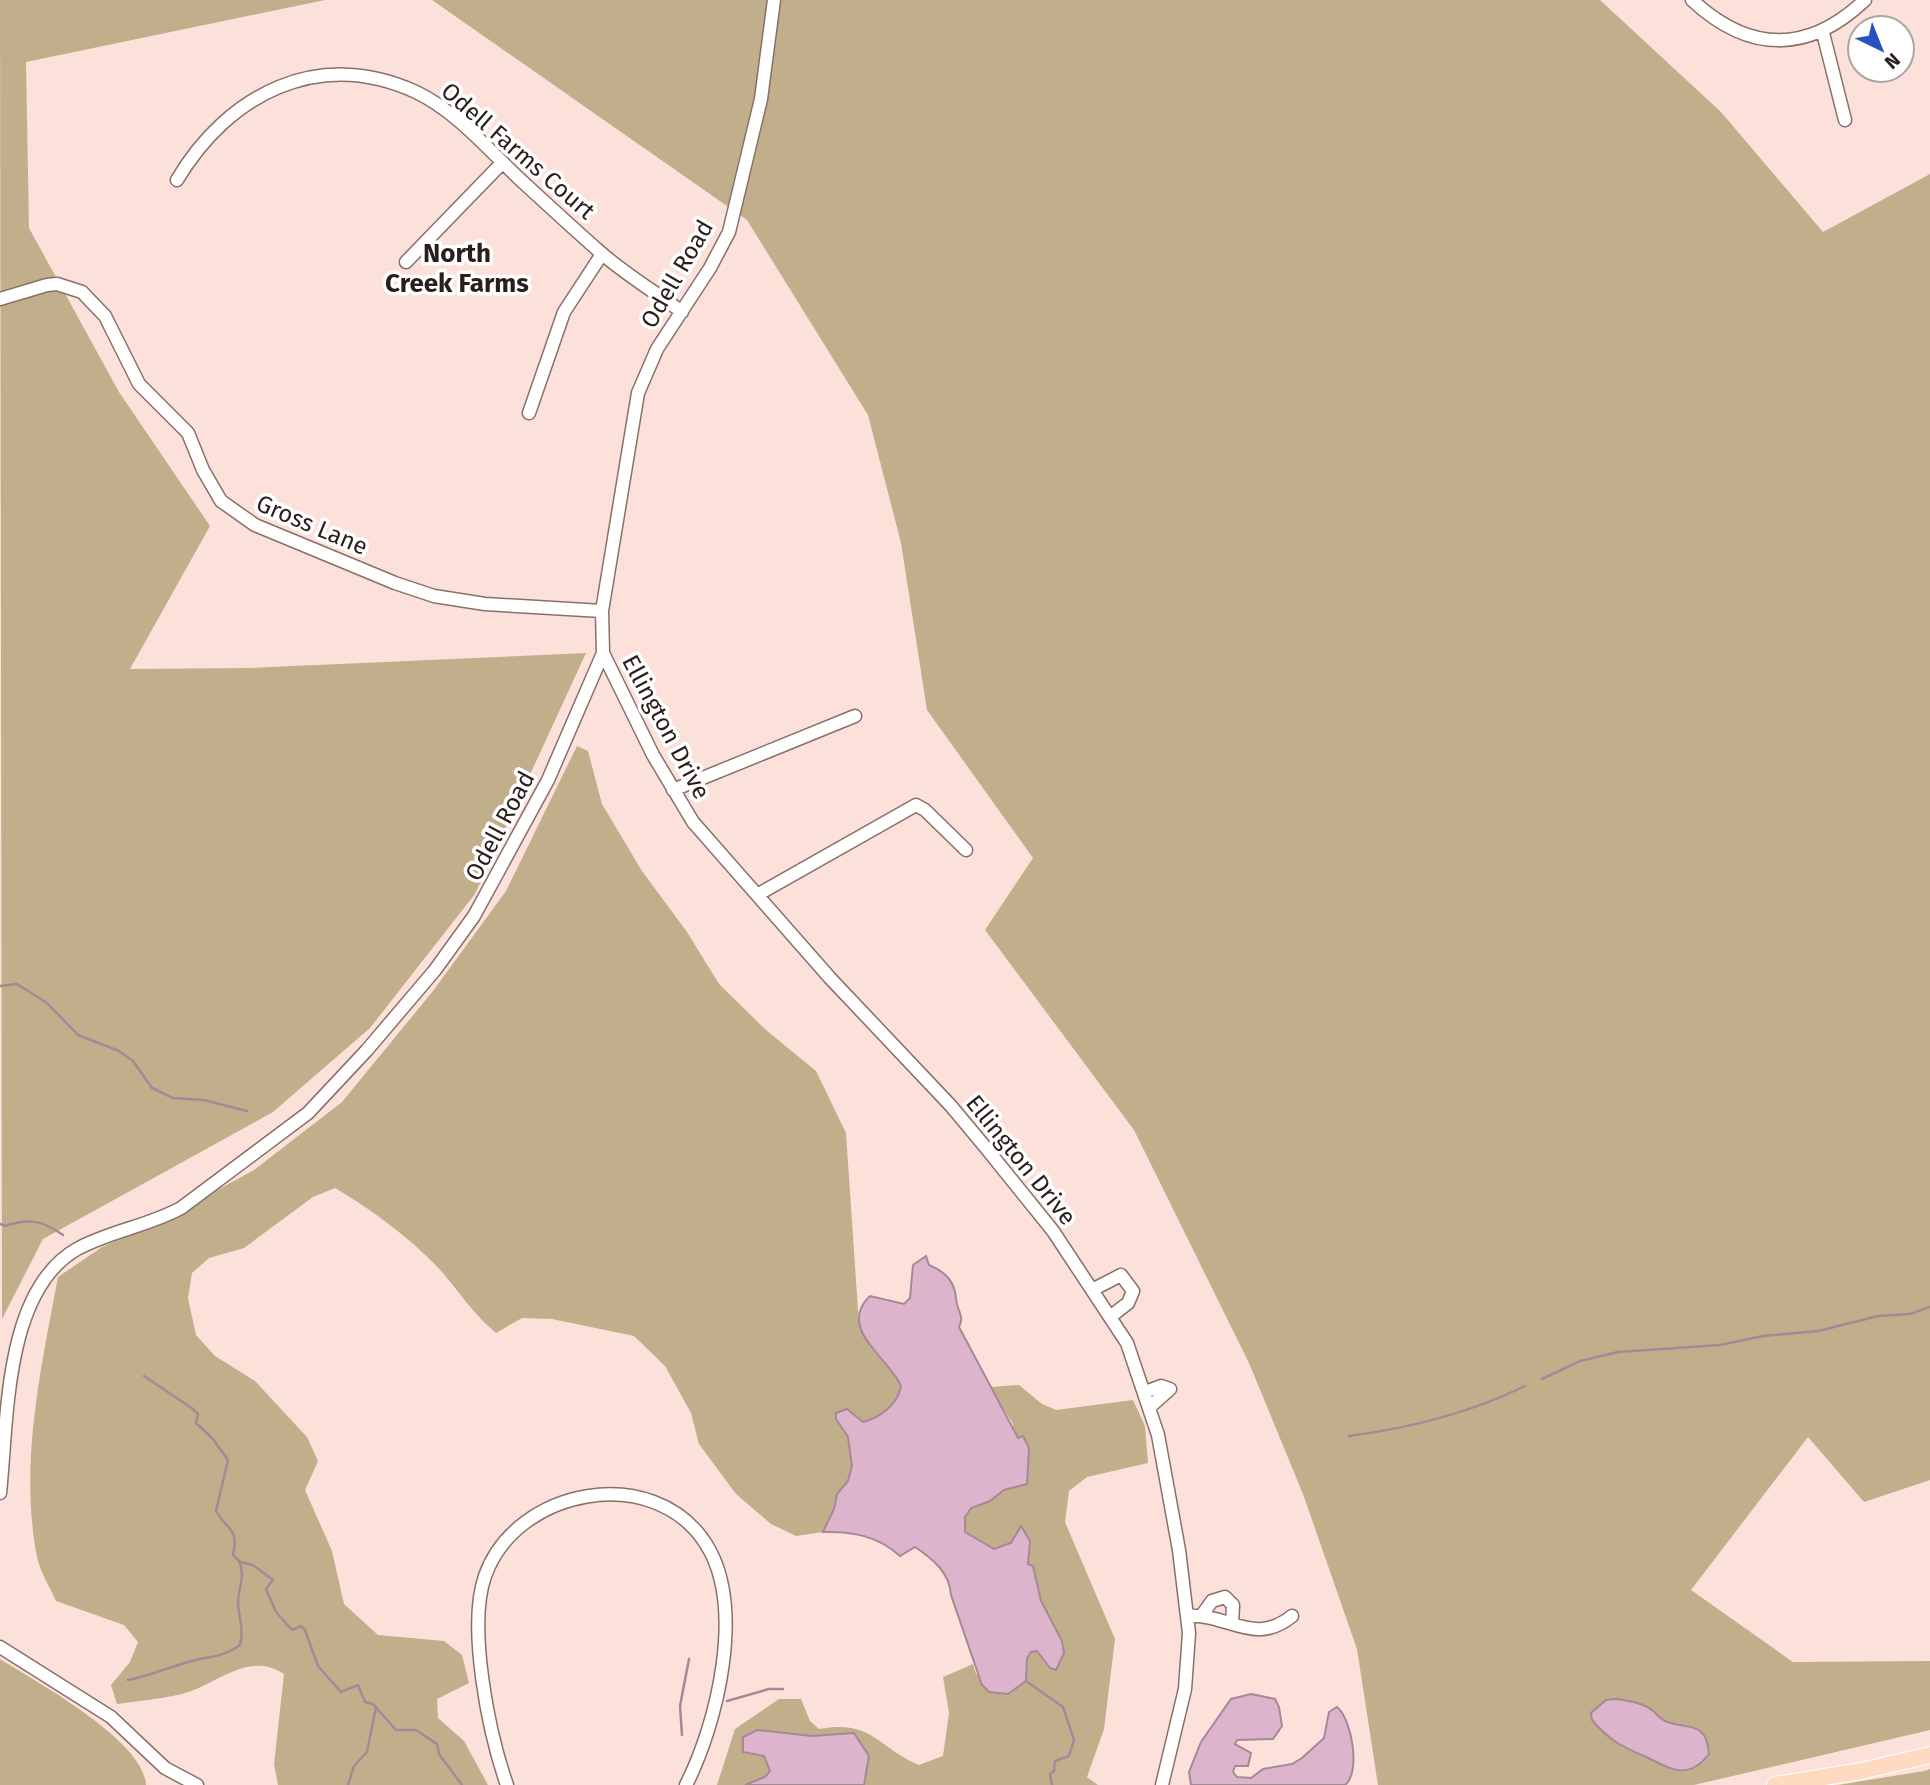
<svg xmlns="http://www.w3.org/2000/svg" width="1930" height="1785" font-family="'Fira Sans',sans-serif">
  <rect width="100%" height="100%" fill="#fce1da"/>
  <path fill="#c0af8a" d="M0 0H325L26 62 29 228 119 392 210 526 130 669 250 668 586 653 475 894 370 1028 273 1112 43 1239 2 1319Z
    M432 0H1600L1721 112 1823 232 1930 174V1480L1864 1502 1808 1437 1691 1590 1793 1662 1930 1661V1730L1694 1785H1378L1357 1649 1303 1494 1249 1363 1134 1130 985 930 1033 858 927 710 901 543 868 415 747 220Z
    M577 746 588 751 602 804 642 871 687 932 719 984 766 1030 816 1071 846 1133 859 1325C863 1333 867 1342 872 1349 879 1358 888 1363 895 1373 911 1396 884 1416 863 1423L847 1409 836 1419 848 1437 852 1466 849 1481 837 1494 834 1509 823 1532 796 1536 771 1524 736 1494 699 1444 691 1413 665 1366 634 1336 552 1319 522 1318 496 1333C474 1315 460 1293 442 1272 412 1239 372 1210 335 1188L313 1197 244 1248 209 1258 192 1273 188 1298 196 1335 215 1356 255 1381 307 1437 318 1461 305 1490 332 1551 344 1604 378 1635 444 1641 462 1655 469 1683 437 1699 438 1718 464 1741 488 1785H278L274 1764 284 1674C248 1650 217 1685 182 1694 161 1699 138 1701 117 1704L111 1685 130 1662 138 1642 124 1625 56 1601C50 1587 40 1572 37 1557 19 1464 41 1368 58 1277L102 1247 155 1224 254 1170 342 1102 433 991 506 891Z
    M1019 1385 1042 1404 1056 1410 1133 1400 1145 1426 1148 1463 1087 1477 1069 1491 1065 1522 1115 1639 1104 1729 1087 1777 1098 1785H717L735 1729 779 1699H801L810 1721 819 1729C872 1719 877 1747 919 1765L943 1756 949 1713 943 1677 973 1664 976 1674 1026 1681 1027 1658 1030 1652 1037 1651 1045 1663 1062 1641 1041 1601 1033 1566 1028 1564 1021 1526 1011 1543 994 1549 965 1532V1517L971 1508 990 1501 1004 1490 1027 1484 1029 1448 1013 1433V1424L990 1387Z
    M0 1659C36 1682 144 1740 146 1785H0Z
    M1930 1769V1785H1838L1924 1771Z"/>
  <path fill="#dcb5cc" stroke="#a68897" stroke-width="2" d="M926 1256 929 1265C946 1272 955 1282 956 1299 957 1311 965 1316 959 1327L1018 1438 1023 1436 1029 1448 1027 1484 1004 1490 990 1501 971 1508 965 1517V1532L994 1549 1011 1543 1021 1526 1030 1541 1028 1564 1033 1566 1041 1601 1062 1641 1064 1653 1056 1670 1050 1668 1037 1651 1031 1652 1027 1658 1026 1681 1008 1694 989 1692 982 1685 951 1595C950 1573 933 1559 915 1547L900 1556C878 1536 852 1531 823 1532L834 1509 837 1494 848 1481 852 1466 848 1437 836 1419V1413L847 1409 863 1422C880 1418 898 1404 901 1386 889 1358 836 1328 870 1296L904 1304 910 1298 913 1265Z
    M1251 1694 1275 1699 1279 1707 1282 1726 1273 1739 1237 1740 1235 1744 1251 1753 1248 1766H1235L1233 1772 1237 1777 1251 1778 1263 1769 1292 1764 1302 1758 1324 1738 1329 1712 1337 1707C1352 1719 1361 1773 1345 1785H1191L1189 1772 1201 1742 1231 1699Z
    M1614 1699C1627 1700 1641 1702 1652 1710 1657 1714 1659 1718 1665 1721 1685 1730 1707 1719 1709 1754 1687 1782 1670 1768 1646 1757 1621 1746 1610 1741 1592 1720L1591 1713 1606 1700Z
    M757 1730 812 1736 854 1733 869 1756 864 1785H745L765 1777 770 1771 764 1756 743 1752V1737Z"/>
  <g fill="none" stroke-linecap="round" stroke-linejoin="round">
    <path stroke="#a68897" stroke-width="2.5" d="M0 986 17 984 47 1003 78 1035 119 1051 133 1061 152 1088 173 1098 204 1100 247 1111
      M0 1224 5 1226C28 1218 42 1220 63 1235
      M144 1376 193 1409 198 1414 196 1423 213 1439 228 1460 216 1511C228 1532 239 1527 233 1555L240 1562 253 1565 273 1580 266 1589 276 1612 292 1630 301 1626 305 1630 318 1666 341 1692 358 1685 365 1702 373 1704 396 1730H416L437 1744 439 1754 462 1785
      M1542 1379 1580 1361 1618 1352 1720 1345 1763 1336 1818 1331 1878 1316 1910 1314 1930 1307
      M1349 1436C1410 1428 1470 1413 1525 1386
      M128 1680C149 1676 167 1668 188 1662 207 1656 223 1658 240 1645 244 1630 239 1618 238 1604 238 1589 245 1578 240 1563
      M1026 1681 1063 1707 1074 1740 1069 1756 1055 1761 1054 1771 1050 1774 1052 1785
      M727 1701 769 1689H783
      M682 1735 680 1706 689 1659
      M348 1785 354 1766 367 1752 376 1707"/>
    <defs>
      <path id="minor" d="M1692 0C1749 53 1808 54 1865 0
        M1823 33 1845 120
        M177 180C228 94 319 47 416 92 458 112 491 153 525 184 550 207 575 230 600 252 625 274 655 292 682 312
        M406 262 502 163
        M0 299 47 285 57 284 82 292 105 316 139 384 188 433 203 470 221 501 255 525 395 583 434 596 485 604 602 611
        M529 413 564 312 602 254
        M603 653 653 755 693 822 830 978 951 1106 986 1148 1053 1231 1127 1343 1158 1435 1179 1550 1189 1633 1185 1689 1162 1785
        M673 790 855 716
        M757 895 916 805 925 810 966 850
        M1092 1290 1121 1275 1133 1291 1128 1303 1110 1317
        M1145 1392 1161 1386 1170 1389 1151 1406
        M0 1493C8 1418 4 1291 77 1249 110 1231 148 1226 181 1208L308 1113 367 1050 435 970 474 916 548 780 603 653 602 611 638 393 657 349 710 268 729 232 761 99 774 0
        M1202 1615 1212 1601 1225 1597 1233 1605 1232 1624
        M1188 1616C1228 1613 1254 1647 1292 1616
        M0 1647 111 1717 165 1768 197 1785
        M507 1785C489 1734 467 1627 485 1576 516 1488 654 1462 706 1544 746 1607 717 1724 686 1785"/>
      <path id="major" d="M1775 1785 1861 1771 1930 1755"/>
    </defs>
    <use href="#minor" stroke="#88706a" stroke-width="15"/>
    <use href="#major" stroke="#fff" stroke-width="18"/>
    <use href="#minor" stroke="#fff" stroke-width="12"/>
    <use href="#major" stroke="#fddac0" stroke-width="16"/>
  </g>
  <g text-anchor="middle" stroke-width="7" stroke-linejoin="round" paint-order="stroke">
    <g font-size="24" fill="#281e1c" stroke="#fff">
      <text transform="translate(518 151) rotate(41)" y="8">Odell Farms Court</text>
      <text transform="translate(677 274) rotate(-60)" y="8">Odell Road</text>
      <text transform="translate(312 525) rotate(23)" y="8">Gross Lane</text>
      <text transform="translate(666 727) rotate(62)" y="8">Ellington Drive</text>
      <text transform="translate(500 826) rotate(-62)" y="8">Odell Road</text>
      <text transform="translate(1021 1160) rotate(51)" y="8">Ellington Drive</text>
    </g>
    <g font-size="26" font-weight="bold" fill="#281e1c" stroke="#fff">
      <text x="457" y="262">North<tspan x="457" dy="30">Creek Farms</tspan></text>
    </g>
  </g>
  <g transform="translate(1881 49) rotate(137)"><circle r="33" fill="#ffffff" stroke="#a9a5a4" stroke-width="2"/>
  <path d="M0-5L12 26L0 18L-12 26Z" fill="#2851c0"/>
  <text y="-10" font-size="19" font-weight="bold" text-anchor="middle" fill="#281e1c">N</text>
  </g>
</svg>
